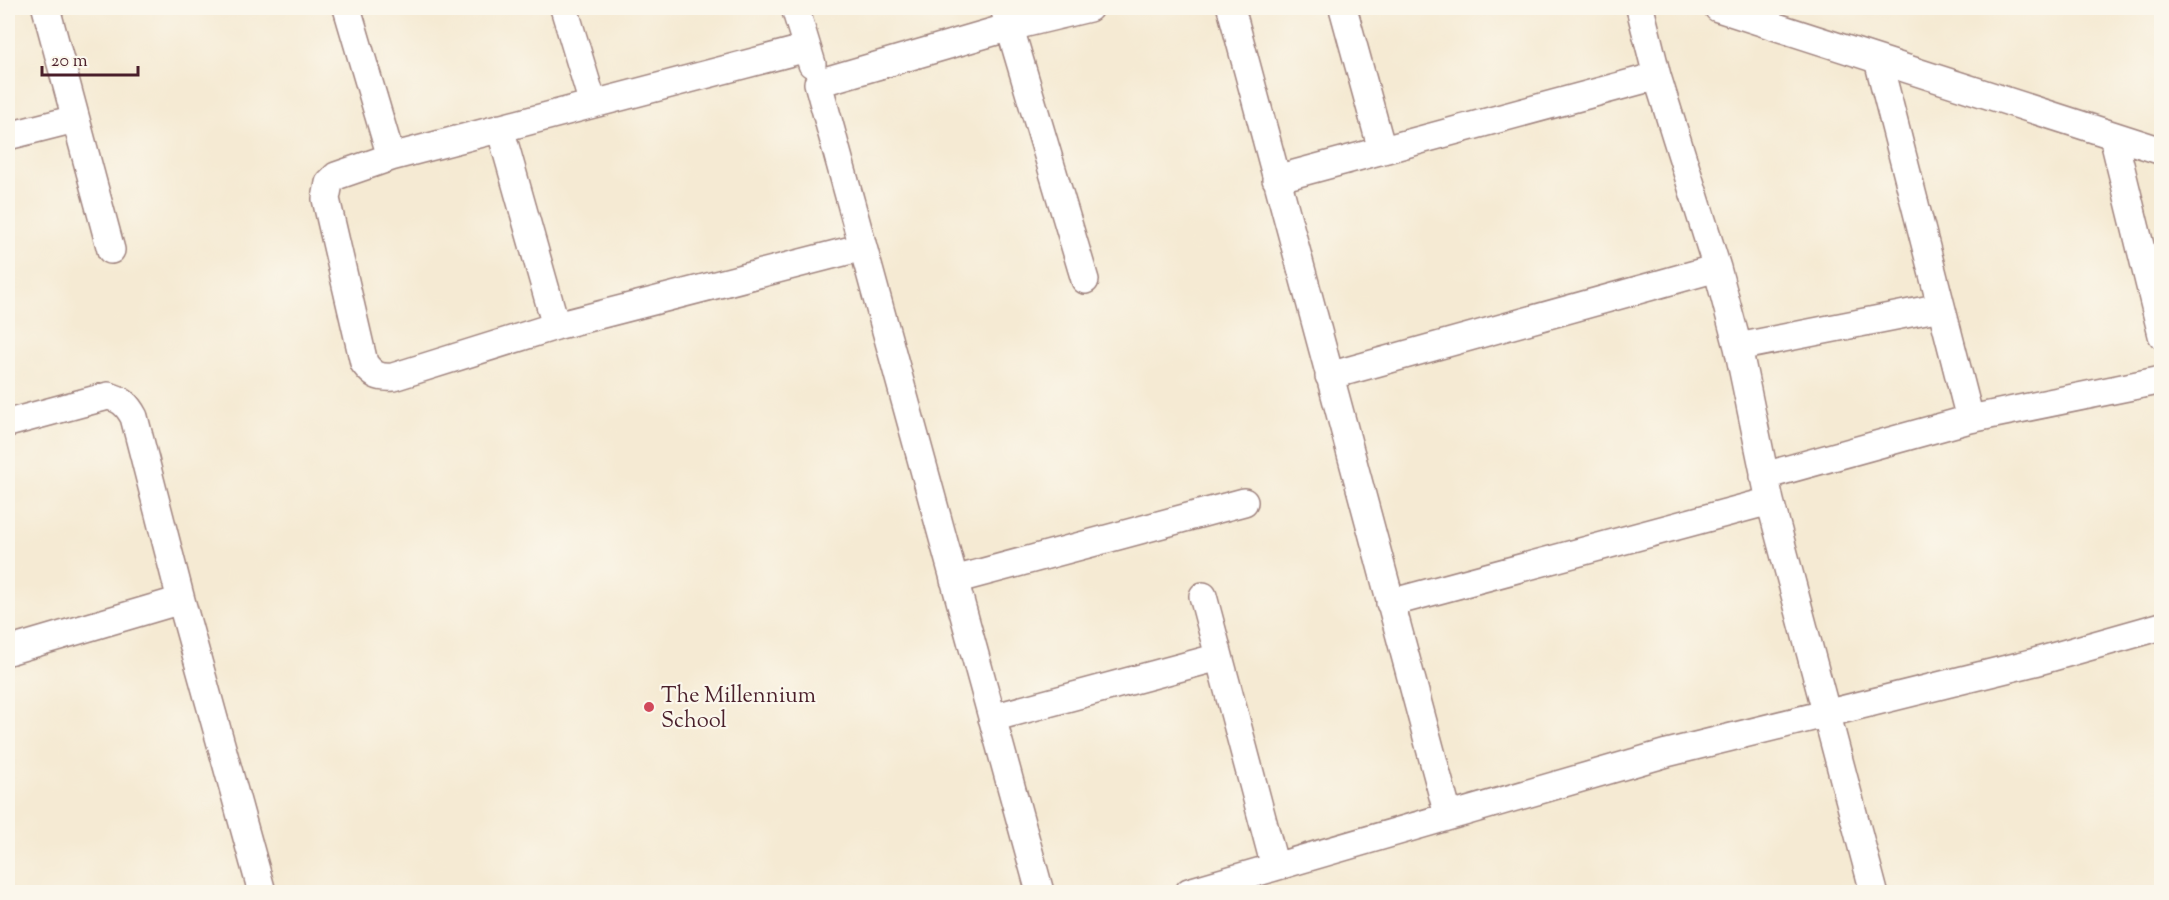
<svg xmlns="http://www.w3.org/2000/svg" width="2169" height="900" font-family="'Sorts Mill Goudy',serif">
  <rect width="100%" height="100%" fill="#fbf7ec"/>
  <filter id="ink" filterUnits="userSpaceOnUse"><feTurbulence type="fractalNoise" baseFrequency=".0167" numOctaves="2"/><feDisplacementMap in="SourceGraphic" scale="12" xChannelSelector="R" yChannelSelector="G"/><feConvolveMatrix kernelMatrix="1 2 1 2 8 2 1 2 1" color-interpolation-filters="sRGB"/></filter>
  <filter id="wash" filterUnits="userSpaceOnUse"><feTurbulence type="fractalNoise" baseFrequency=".008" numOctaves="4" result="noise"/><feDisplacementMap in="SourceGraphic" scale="24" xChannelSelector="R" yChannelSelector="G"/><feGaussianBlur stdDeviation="1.35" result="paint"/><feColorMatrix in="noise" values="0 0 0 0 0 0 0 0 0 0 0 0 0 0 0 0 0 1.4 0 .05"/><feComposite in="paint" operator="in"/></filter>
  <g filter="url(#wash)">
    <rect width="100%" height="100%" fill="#f5ead3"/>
  </g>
  <g filter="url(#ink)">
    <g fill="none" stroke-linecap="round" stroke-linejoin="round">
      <defs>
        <path id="street" d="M46 8 111 250
          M347 8 391 157
          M564 8 593 104
          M795 8 812 64
          M1004 8 1085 280
          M1231 8 1448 815
          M1343 8 1382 150
          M1640 8 1657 76 1717 268 1738 347 1770 501 1874 892
          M1718 8 2162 151
          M807 48 391 157 336 176 329 183 326 199 364 363C373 375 378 378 393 377L556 326 863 247
          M1878 60 1970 419
          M500 128 556 326
          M8 136 75 119
          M2113 136 2162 335
          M1276 179 1657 76
          M1738 347 1941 307
          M1329 376 1717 268
          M8 423 108 396C121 399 127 404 134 417L181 600 262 892
          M1764 476 1970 419 2162 380
          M954 580 1244 502
          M1203 596 1275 867
          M1390 603 1770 501
          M8 651 181 600
          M992 718 1219 657
          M1040 892 818 83 1010 27 1089 8
          M1189 892 1667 753 2035 662 2162 626"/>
      </defs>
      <use href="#street" stroke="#a0847f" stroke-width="30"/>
      <use href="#street" stroke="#fff" stroke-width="27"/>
    </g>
  </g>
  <circle fill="#d1495b" stroke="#fbf7ec" stroke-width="2" cx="649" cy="707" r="6"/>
  <g text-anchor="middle" stroke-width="4.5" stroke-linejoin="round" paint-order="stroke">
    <g font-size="22" fill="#4a1f2b" stroke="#fbf7ec" text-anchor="start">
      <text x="661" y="702">The Millennium<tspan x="661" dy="25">School</tspan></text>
    </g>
  </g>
  <rect width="2169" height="900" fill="none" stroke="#fbf7ec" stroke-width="30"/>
  <path d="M42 66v9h96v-9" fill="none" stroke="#4a1f2b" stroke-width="3"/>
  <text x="51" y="66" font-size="18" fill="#4a1f2b" stroke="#fbf7ec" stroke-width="4.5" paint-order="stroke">20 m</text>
</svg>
